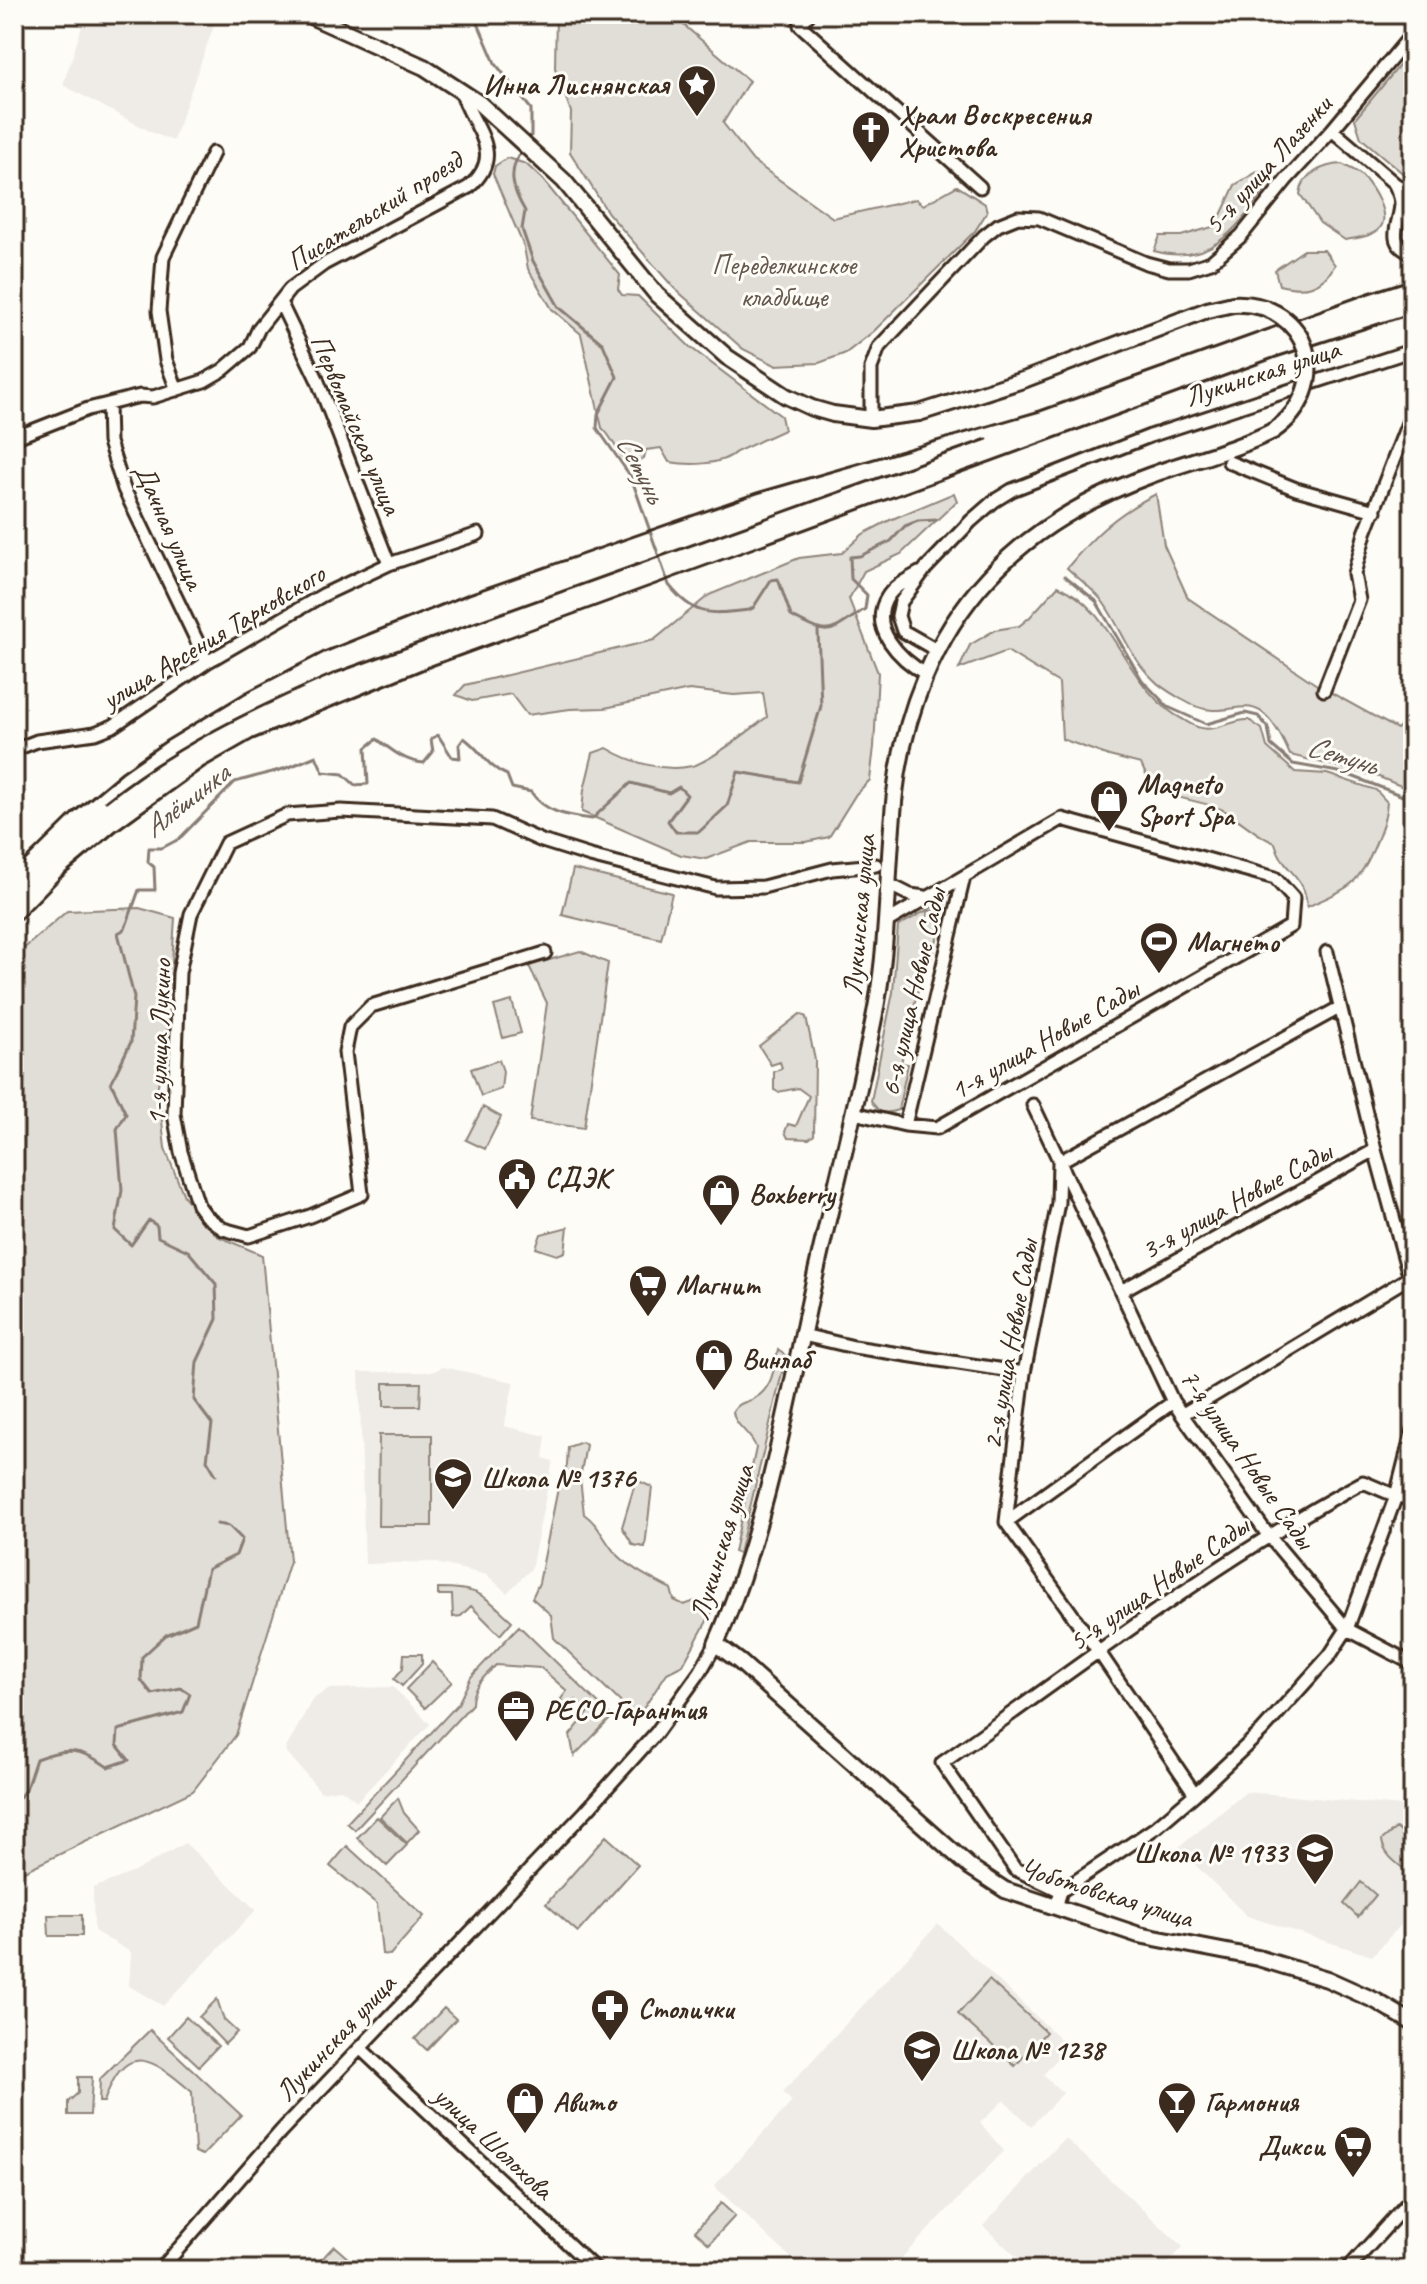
<svg xmlns="http://www.w3.org/2000/svg" width="1427" height="2284" font-family="Caveat,sans-serif">
  <rect width="100%" height="100%" fill="#fdfcf7"/>
  <filter id="ink" filterUnits="userSpaceOnUse"><feTurbulence type="fractalNoise" baseFrequency=".0125" numOctaves="2"/><feDisplacementMap in="SourceGraphic" scale="16" xChannelSelector="R" yChannelSelector="G"/><feConvolveMatrix kernelMatrix="1 2 1 2 8 2 1 2 1" color-interpolation-filters="sRGB"/></filter>
  <g filter="url(#ink)">
    <path fill="#efece7" d="M86 14H218L173 141 151 132 63 85Z
      M443 1367 514 1382 504 1426 546 1436 543 1458 553 1461 531 1569 507 1593 487 1575 432 1562 365 1564 359 1372H432Z
      M393 1687 430 1724 357 1801 341 1789 321 1792 285 1750 312 1700 328 1689Z
      M1246 1792 1413 1807V1912L1372 1956 1247 1916 1178 1848Z
      M185 1843 256 1910 163 2006 129 1986 131 1952 94 1931 93 1888 134 1872Z
      M938 1924 1068 2046 1043 2075 1063 2093 1031 2126 1004 2100 980 2123 1004 2151 890 2270H804L714 2186 792 2102 783 2092Z
      M1065 2138 1183 2247 1162 2270H1031L983 2226Z"/>
    <path fill="#e1ded7" stroke="#8e847a" stroke-width="2" d="M556 14H671L749 81 723 123 753 161 833 218 916 199 923 205 957 186 985 204 987 212 975 231 874 331 846 353 819 363 775 365 743 349 674 288 608 213 570 152 571 112 555 68Z
      M1413 49V160L1409 162 1413 166V182L1361 138 1355 119Z
      M507 158 526 164 543 180 620 275 618 289 622 295 638 296 690 347 781 416 784 430 736 452C721 466 688 465 669 462L661 448 646 450 644 458 630 464C617 456 614 438 602 428L581 334 552 309 528 269 524 247 493 174 495 166Z
      M1342 164C1349 168 1358 171 1363 177 1372 187 1391 215 1380 228 1372 237 1356 238 1345 240L1320 223 1300 194C1303 173 1324 165 1342 164Z
      M1257 172H1266L1273 179C1241 221 1216 268 1154 251L1160 236H1181L1216 226 1235 185Z
      M1304 250H1324L1335 265C1321 289 1304 291 1279 285L1275 270Z
      M954 493 957 501 901 554 864 571 849 599 878 673 874 747 870 780 856 794 829 837 806 842H751L706 859 681 855 582 812 584 790 593 753 607 748C632 763 663 772 692 766 710 762 751 729 767 717L763 693 734 695 689 690 605 708 570 709 527 715 511 694 472 701 456 695 465 685 654 640 709 595 799 558 842 553 863 534 890 520Z
      M1156 494 1164 545 1188 598 1317 685 1397 729 1413 714V791L1379 777 1290 755C1253 669 1235 732 1183 700 1173 694 1161 688 1153 679 1130 658 1121 627 1103 602 1094 590 1079 579 1067 568 1095 534 1116 514 1156 494Z
      M1058 586C1116 610 1126 691 1184 720 1189 723 1195 727 1201 728 1217 732 1233 719 1249 720L1262 729 1267 747 1295 772 1327 774 1376 790 1387 802C1386 823 1369 867 1352 883 1341 893 1321 900 1307 907 1305 872 1284 875 1275 843 1256 836 1242 820 1223 810 1205 801 1172 799 1158 789 1149 783 1145 773 1141 764L1109 756 1062 739 1059 683 1007 651 959 669 970 645 995 630 1019 626 1030 617Z
      M573 869 672 893 661 939 562 915Z
      M945 900V910L928 911 927 920 942 922 931 959H925L901 1063 908 1064 898 1110C883 1115 879 1113 871 1101L893 992 898 926Z
      M139 908 175 918 168 1023 158 1085 165 1148 184 1196 217 1236 262 1255 290 1561 236 1735 193 1791 18 1874 14 1868V957L67 911Z
      M580 951 608 963 584 1128 530 1121 547 1003 529 966Z
      M512 1001 521 1033 503 1038 494 1006Z
      M800 1014 806 1017 815 1060 814 1135 809 1139 788 1138 785 1132 788 1124 796 1126 809 1096 798 1088 778 1092 774 1090V1072L782 1068 780 1062 771 1065 759 1046Z
      M499 1060 503 1071 501 1089 481 1096 471 1069Z
      M483 1107 501 1117 485 1149 466 1140Z
      M568 1227 565 1252 557 1255 536 1248 541 1234Z
      M778 1350 786 1356 739 1554 734 1552 756 1448C752 1433 734 1426 733 1412 738 1402 746 1403 755 1398 773 1388 774 1367 778 1350Z
      M384 1383H421L420 1406H384Z
      M379 1435H432V1526H378Z
      M582 1442 586 1445 580 1478 584 1514C598 1524 602 1536 612 1549 628 1568 650 1578 671 1589L674 1600 684 1605 695 1601 713 1610 683 1665 667 1673 637 1718 554 1638 551 1615 532 1598 539 1583 560 1478 567 1466 568 1447Z
      M636 1480 652 1487 645 1547 633 1545 622 1527Z
      M438 1588C480 1588 482 1594 512 1621L500 1635 471 1606 461 1616 453 1617 452 1595H438Z
      M519 1626 612 1717 574 1756 570 1735 589 1712 576 1700 565 1708 561 1699 567 1691 541 1668 496 1665C484 1677 472 1686 472 1704L355 1830 347 1823 458 1704 471 1677Z
      M404 1654H422V1664L402 1686 394 1679 403 1668Z
      M432 1662 452 1682 425 1708 406 1689Z
      M398 1798 404 1813 419 1830 407 1843 380 1817Z
      M377 1817 407 1845 387 1866 357 1838Z
      M1396 1828 1413 1842V1876C1401 1866 1383 1856 1382 1840Z
      M606 1836 638 1865 578 1932 546 1904Z
      M347 1846 424 1916 390 1955 382 1954 377 1904 330 1866Z
      M1361 1882 1376 1895 1358 1917 1344 1904Z
      M48 1915H82V1936H49Z
      M989 1980 1046 2032 1015 2066 958 2014Z
      M217 1999 224 2020 237 2032 225 2044 199 2017Z
      M444 2008 456 2019 427 2050 415 2039Z
      M186 2017 218 2046 199 2066 168 2037Z
      M150 2030 241 2115 203 2155 195 2152 192 2092C154 2059 125 2038 104 2102H99L100 2079Z
      M78 2077H92L90 2115H68V2102L78 2093Z
      M721 2203 735 2216 709 2244 695 2231Z
      M334 2246 359 2268 358 2270H327L319 2262Z"/>
    <g fill="none" stroke-linecap="round" stroke-linejoin="round">
      <path stroke="#887d74" stroke-width="3" d="M474 14 495 63 531 109V136L528 140
        M522 150C507 172 512 189 525 211L522 229 533 261 559 307 603 344 617 377 598 414 597 428 631 477 669 585C695 618 711 614 749 610L753 608 771 580 778 579 791 616C832 639 829 632 865 609L867 595 851 579 850 557 860 556 891 541 905 526 918 521 937 520
        M1065 576 1096 601 1142 680 1168 707 1206 724 1245 713 1258 716 1268 727 1271 745 1293 764 1344 773 1413 800
        M216 1475 207 1460 212 1424 194 1400 197 1362 217 1319 216 1284 188 1251 158 1237 157 1226 149 1220 131 1245 115 1230 122 1190 117 1129 126 1114 111 1083 131 1042 134 997 118 933 125 929 139 890H155L154 867 148 862 149 848H162L179 839 235 782 287 768 316 756 323 772 343 774 355 785 368 784 366 748 377 739C391 750 406 762 424 763L433 752 431 739 438 735 452 757 460 758 459 745 464 738C483 752 487 767 507 775L512 788 531 792C545 813 568 816 592 819L631 783 669 793 679 787 687 795 668 821 676 832H699L727 806 738 772 798 782 821 706 818 631
        M14 1804 26 1789 36 1759C66 1747 81 1748 108 1767L129 1760 117 1745 118 1730 183 1712 190 1694 181 1688 152 1694 141 1680 142 1657 166 1635 196 1622 208 1569 236 1555 242 1539 229 1526 217 1524"/>
      <defs>
        <path id="minor" d="M809 14 800 25 980 187
          M1332 130 1395 184 1413 195
          M1395 185C1398 191 1401 197 1401 203 1401 224 1383 242 1413 254
          M280 302 317 379 389 564
          M177 390 166 360 159 311 163 257 213 153
          M108 404 109 442 124 489 207 662
          M871 419V368L879 347 984 236 998 225 1018 217 1039 218 1146 263 1169 269H1189L1211 262 1241 236 1287 179 1332 130 1413 33
          M14 438 88 409 140 396 153 397 204 381 223 370 250 347 259 328 290 289 324 264 469 187C508 153 471 127 461 90
          M1229 462 1296 489 1375 511
          M919 573C909 579 895 585 888 596 867 628 901 660 926 674
          M938 651 903 631 898 616 901 602 926 568 971 521 994 501 1012 490 1150 436 1413 350
          M1324 690 1359 600 1354 574 1365 533 1413 410
          M14 750 37 741 95 733 113 726 207 662 323 595 389 564 478 534
          M890 885 910 895 925 897
          M1327 952 1375 1150 1413 1290
          M545 953 371 1006 350 1027 345 1052 362 1194 310 1216 249 1236 223 1229 206 1216 198 1205 181 1152 174 1114 179 973 191 914 226 843 287 815 341 811 492 819 542 841 590 856 716 888 763 887 832 869 876 865
          M1033 1105 1173 1402 1268 1535 1347 1629 1413 1664
          M854 1113 905 1125 937 1128 1291 926 1293 898 1275 878 1062 819 888 921
          M905 1125 964 877
          M1121 1291 1375 1150
          M803 1335 854 1347 1024 1373
          M1183 1414 1410 1277
          M1006 1522 1173 1402
          M1195 1794 1099 1652 1006 1522 1024 1373 1058 1203 1059 1162 1339 1008
          M1061 1891 1015 1869 942 1763C1080 1666 1215 1561 1363 1482L1396 1496 1413 1498
          M1056 1907 1061 1891 1155 1828 1195 1794 1262 1731 1330 1655 1347 1629 1396 1496 1413 1429
          M360 2048 596 2270
          M160 2270 281 2131 586 1811 656 1733 700 1672 716 1644
          M1347 2270 1413 2197"/>
        <path id="major" d="M306 14 424 67 479 103 564 181 657 295 727 357 786 396 812 408 833 414 871 419 919 413 1026 379 1207 310 1233 304
          M1273 431C1235 450 1192 460 1151 475 1091 497 1032 530 988 578 934 636 904 715 895 793 887 865 889 937 876 1008 857 1107 830 1205 809 1304 785 1418 763 1537 716 1644L740 1662 970 1867 1005 1890 1139 1935 1258 1958 1327 1979 1376 2001 1413 2023"/>
      </defs>
      <use href="#minor" stroke="#3b2a1e" stroke-width="17"/>
      <use href="#major" stroke="#3b2a1e" stroke-width="20"/>
      <use href="#minor" stroke="#fdfcf7" stroke-width="11"/>
      <use href="#major" stroke="#fdfcf7" stroke-width="14"/>
      <path stroke="#3b2a1e" stroke-width="3" d="M106 801C176 745 253 709 335 673L987 439
        M14 871 74 812 122 772 166 741 247 692 324 652 469 594 757 493 1040 411 1369 293 1413 279
        M14 925 60 878 117 830 204 767 253 739 434 665 1276 357 1413 313"/>
      <defs>
        <path id="major-bridge" d="M1233 304C1310 300 1336 388 1273 431"/>
      </defs>
      <use href="#major-bridge" stroke="#3b2a1e" stroke-width="20" stroke-linecap="butt"/>
      <use href="#major-bridge" stroke="#fdfcf7" stroke-width="14"/>
    </g>
  </g>
  <defs>
    <symbol id="sight-pin" viewBox="-11 -11 22 30"><path d="M0 17L-7.5 6A9.5 9.5 0 1 1 7.5 6Z" fill="#3b2a1e" stroke="#fdfcf7"/><path d="M0-6L1.8-2.2L6-1.7L2.9 1.2L3.7 5.4L0 3.3L-3.7 5.4L-2.9 1.2L-6-1.7L-1.8-2.2Z" fill="#fff"/></symbol>
    <symbol id="church-pin" viewBox="-11 -11 22 30"><path d="M0 17L-7.5 6A9.5 9.5 0 1 1 7.5 6Z" fill="#3b2a1e" stroke="#fdfcf7"/><path d="M-1.2-6h2.4v3.5h3.3v2.4h-3.3V6h-2.4V-.1h-3.3v-2.4h3.3Z" fill="#fff"/></symbol>
    <symbol id="shop-pin" viewBox="-11 -11 22 30"><path d="M0 17L-7.5 6A9.5 9.5 0 1 1 7.5 6Z" fill="#3b2a1e" stroke="#fdfcf7"/><path d="M-5-2.5h2.3a2.7 3.5 0 0 1 5.4 0H5L5.5 6h-11ZM-1.5-2.5h3a1.5 2.3 0 0 0-3 0Z" fill="#fff"/></symbol>
    <symbol id="stadium-pin" viewBox="-11 -11 22 30"><path d="M0 17L-7.5 6A9.5 9.5 0 1 1 7.5 6Z" fill="#3b2a1e" stroke="#fdfcf7"/><path d="M0-5a6.5 5 0 1 0 0 10a6.5 5 0 1 0 0-10ZM-3.5-1.8h7v3.6h-7Z" fill="#fff"/></symbol>
    <symbol id="civic-pin" viewBox="-11 -11 22 30"><path d="M0 17L-7.5 6A9.5 9.5 0 1 1 7.5 6Z" fill="#3b2a1e" stroke="#fdfcf7"/><path d="M-.6-6.5H3V-4.5H.6V-3L4-1V1h2V6H-6V1h2V-1L-.6-3ZM-1.2 2.5V6h2.4V2.5Z" fill="#fff"/></symbol>
    <symbol id="supermarket-pin" viewBox="-11 -11 22 30"><path d="M0 17L-7.5 6A9.5 9.5 0 1 1 7.5 6Z" fill="#3b2a1e" stroke="#fdfcf7"/><path d="M-6-5.5h2.5l.6 2H6L4.5 2H-2.5L-4.4-4H-6ZM-1.5 3.2a1.3 1.3 0 1 0 .1 0ZM3 3.2a1.3 1.3 0 1 0 .1 0Z" fill="#fff"/></symbol>
    <symbol id="school-pin" viewBox="-11 -11 22 30"><path d="M0 17L-7.5 6A9.5 9.5 0 1 1 7.5 6Z" fill="#3b2a1e" stroke="#fdfcf7"/><path d="M0-5L7-2L0 1L-7-2ZM-4 1L0 2.5L4 1V4Q0 6-4 4Z" fill="#fff"/></symbol>
    <symbol id="office-pin" viewBox="-11 -11 22 30"><path d="M0 17L-7.5 6A9.5 9.5 0 1 1 7.5 6Z" fill="#3b2a1e" stroke="#fdfcf7"/><path d="M-6-3h4V-5.5h4V-3h4V5H-6ZM-1-4.5V-3h2v-1.5ZM-6 0V1H6V0Z" fill="#fff"/></symbol>
    <symbol id="pharmacy-pin" viewBox="-11 -11 22 30"><path d="M0 17L-7.5 6A9.5 9.5 0 1 1 7.5 6Z" fill="#3b2a1e" stroke="#fdfcf7"/><path d="M-2-6h4v4h4v4h-4v4h-4v-4h-4v-4h4Z" fill="#fff"/></symbol>
    <symbol id="bar-pin" viewBox="-11 -11 22 30"><path d="M0 17L-7.5 6A9.5 9.5 0 1 1 7.5 6Z" fill="#3b2a1e" stroke="#fdfcf7"/><path d="M-6-5H6L.8 .8V4.5H3.5V6h-7V4.5H-.8V.8Z" fill="#fff"/></symbol>
  </defs>
  <g fill-rule="evenodd">
    <use href="#sight-pin" x="675" y="62" width="44" height="60"/>
    <use href="#church-pin" x="849" y="108" width="44" height="60"/>
    <use href="#shop-pin" x="1087" y="777" width="44" height="60"/>
    <use href="#stadium-pin" x="1137" y="919" width="44" height="60"/>
    <use href="#civic-pin" x="495" y="1155" width="44" height="60"/>
    <use href="#shop-pin" x="699" y="1171" width="44" height="60"/>
    <use href="#supermarket-pin" x="626" y="1262" width="44" height="60"/>
    <use href="#shop-pin" x="692" y="1336" width="44" height="60"/>
    <use href="#school-pin" x="431" y="1455" width="44" height="60"/>
    <use href="#office-pin" x="494" y="1687" width="44" height="60"/>
    <use href="#school-pin" x="1293" y="1830" width="44" height="60"/>
    <use href="#pharmacy-pin" x="588" y="1986" width="44" height="60"/>
    <use href="#school-pin" x="900" y="2027" width="44" height="60"/>
    <use href="#shop-pin" x="503" y="2079" width="44" height="60"/>
    <use href="#bar-pin" x="1155" y="2079" width="44" height="60"/>
    <use href="#supermarket-pin" x="1331" y="2123" width="44" height="60"/>
  </g>
  <g text-anchor="middle" stroke-width="6" stroke-linejoin="round" paint-order="stroke">
    <g font-size="28" font-weight="bold" fill="#3b2a1e" stroke="#fdfcf7" text-anchor="start">
      <text x="669" y="94" text-anchor="end">Инна Лиснянская</text>
      <text x="899" y="124">Храм Воскресения<tspan x="899" dy="32">Христова</tspan></text>
      <text x="1137" y="793">Magneto<tspan x="1137" dy="32">Sport Spa</tspan></text>
      <text x="1187" y="951">Магнето</text>
      <text x="545" y="1187">СДЭК</text>
      <text x="749" y="1203">Boxberry</text>
      <text x="676" y="1294">Магнит</text>
      <text x="742" y="1368">Винлаб</text>
      <text x="481" y="1487">Школа № 1376</text>
      <text x="544" y="1719">РЕСО-Гарантия</text>
      <text x="1287" y="1862" text-anchor="end">Школа № 1933</text>
      <text x="638" y="2018">Столички</text>
      <text x="950" y="2059">Школа № 1238</text>
      <text x="553" y="2111">Авито</text>
      <text x="1205" y="2111">Гармония</text>
      <text x="1325" y="2155" text-anchor="end">Дикси</text>
    </g>
    <g font-size="28" fill="#3b2a1e" stroke="#fdfcf7">
      <text transform="translate(1267 164) rotate(-48)" y="10">5-я улица Лазенки</text>
      <text transform="translate(374 210) rotate(-32)" y="10">Писательский проезд</text>
      <text transform="translate(1262 372) rotate(-18)" y="10">Лукинская улица</text>
      <text transform="translate(357 424) rotate(67)" y="10">Первомайская улица</text>
      <text transform="translate(170 526) rotate(66)" y="10">Дачная улица</text>
      <text transform="translate(213 636) rotate(-31)" y="10">улица Арсения Тарковского</text>
      <text transform="translate(858 915) rotate(-85)" y="10">Лукинская улица</text>
      <text transform="translate(912 992) rotate(-77)" y="10">6-я улица Новые Сады</text>
      <text transform="translate(1044 1039) rotate(-30)" y="10">1-я улица Новые Сады</text>
      <text transform="translate(158 1042) rotate(-88)" y="10">1-я улица Лукино</text>
      <text transform="translate(1236 1200) rotate(-29)" y="10">3-я улица Новые Сады</text>
      <text transform="translate(1009 1344) rotate(-80)" y="10">2-я улица Новые Сады</text>
      <text transform="translate(1248 1458) rotate(55)" y="10">7-я улица Новые Сады</text>
      <text transform="translate(721 1542) rotate(-73)" y="10">Лукинская улица</text>
      <text transform="translate(1158 1583) rotate(-35)" y="10">5-я улица Новые Сады</text>
      <text transform="translate(1107 1892) rotate(17)" y="10">Чоботовская улица</text>
      <text transform="translate(335 2037) rotate(-47)" y="10">Лукинская улица</text>
      <text transform="translate(494 2142) rotate(43)" y="10">улица Шолохова</text>
    </g>
    <g font-size="28" fill="#64574c" stroke="#fdfcf7">
      <text x="784" y="274">Переделкинское<tspan x="784" dy="32">кладбище</tspan></text>
    </g>
    <g font-size="30" font-style="italic" fill="#615349" stroke="#fdfcf7">
      <text transform="translate(641 468) rotate(63)" y="10">Сетунь</text>
      <text transform="translate(1342 755) rotate(17)" y="10">Сетунь</text>
      <text transform="translate(186 800) rotate(-38)" y="10">Алёшинка</text>
    </g>
  </g>
  <rect width="1427" height="2284" fill="none" stroke="#fdfcf7" stroke-width="48"/>
  <rect x="24" y="24" width="1379" height="2236" fill="none" stroke="#3b2a1e" stroke-width="3" filter="url(#ink)"/>
</svg>
